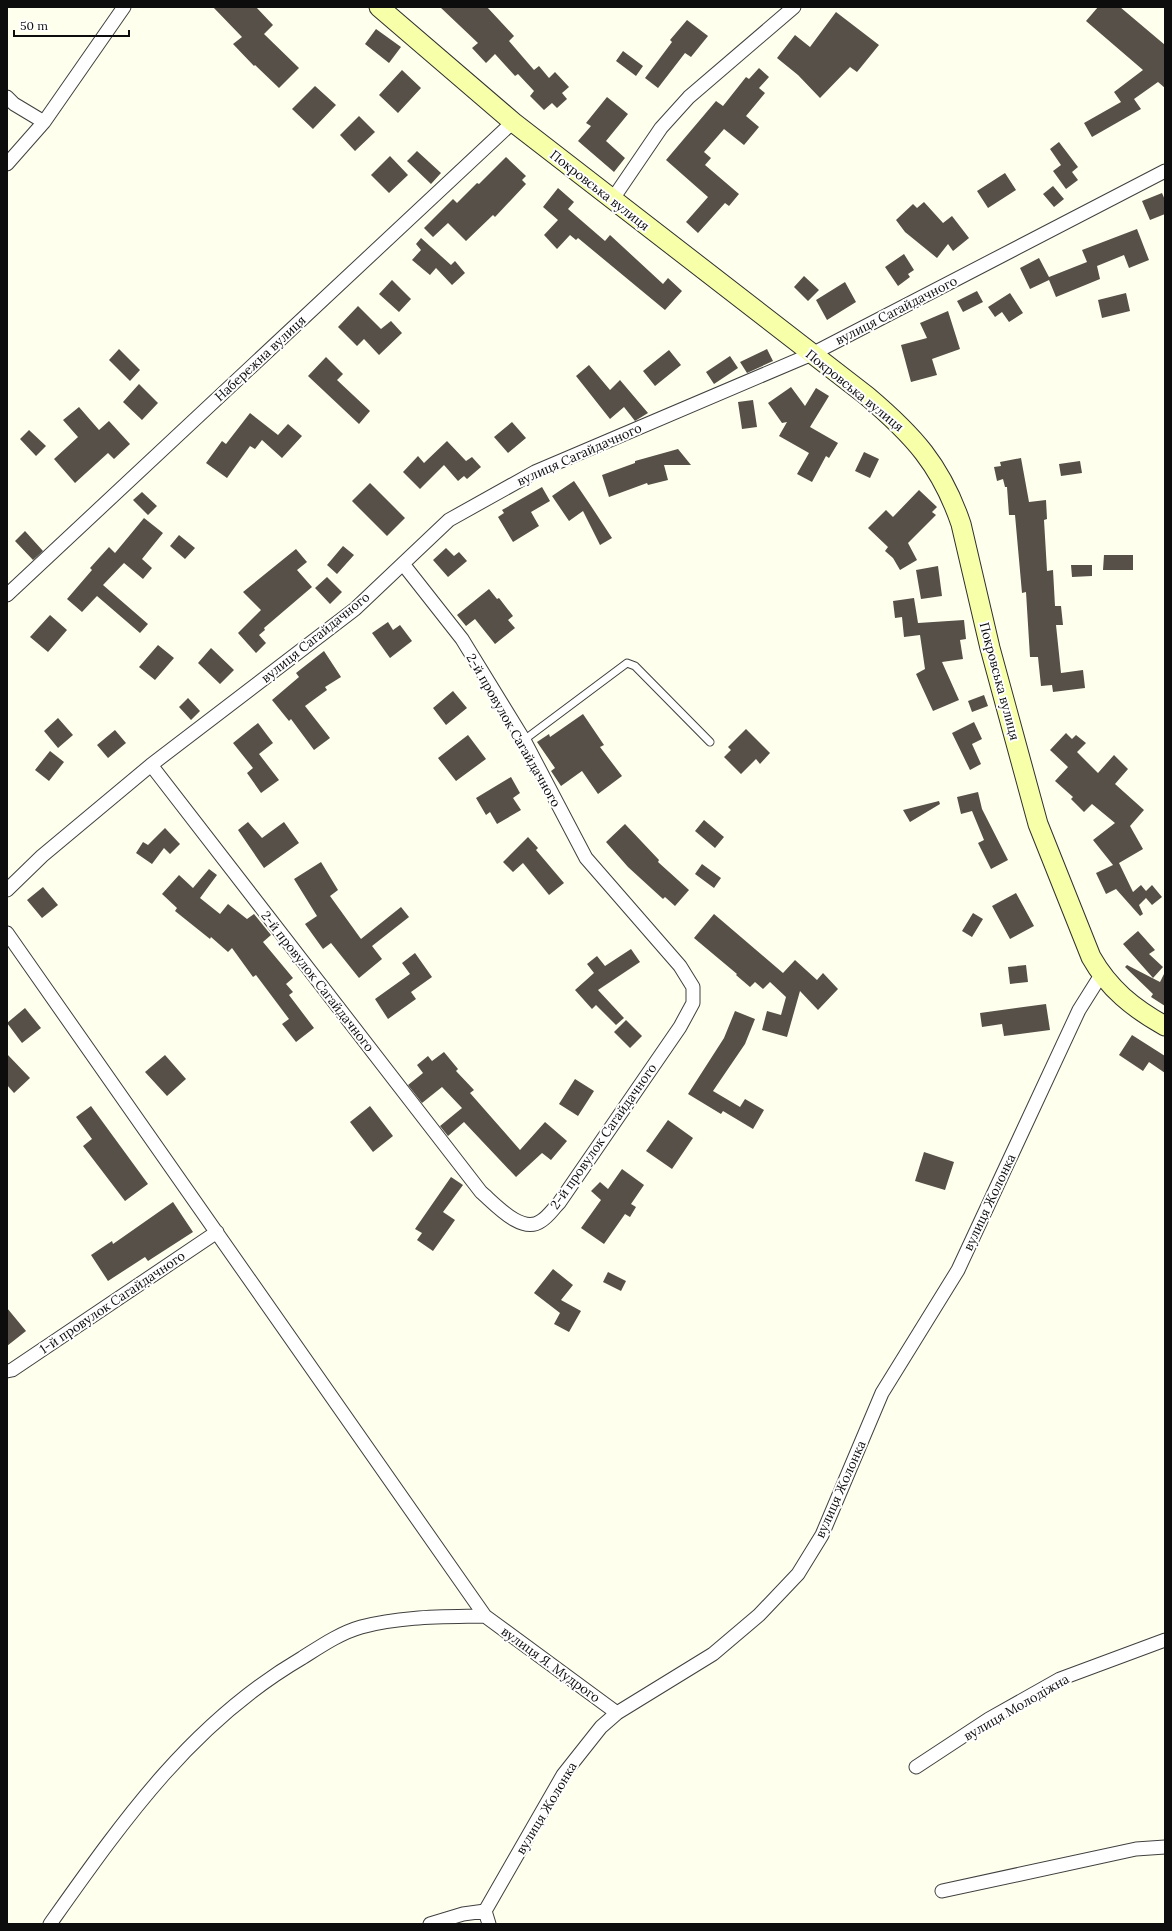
<svg xmlns="http://www.w3.org/2000/svg" width="1172" height="1931" font-family="Lora,serif">
  <rect width="100%" height="100%" fill="#ffffed"/>
  <path fill="#565048" d="M213 7H256L273 25 264 34 299 68 279 88 255 65 254 66 233 44 242 37Z
    M440 7H487L514 36 509 41 534 70 539 66 549 78 555 72 569 87 562 93 567 99 557 108 552 103 544 110 530 96 534 91 518 74 515 76 495 54 486 63 472 48 478 43Z
    M1098 7H1120L1165 45V88L1158 82 1134 99 1141 109 1092 137 1084 123 1121 102 1114 92 1143 70 1086 21Z
    M836 12 879 45 857 72 850 67 820 98 798 75 777 58 795 35 810 47Z
    M687 20 708 36 691 57 685 53 658 88 645 78 672 42 670 40Z
    M376 29 401 47 389 63 365 44Z
    M623 51 643 66 636 76 616 61Z
    M759 68 769 77 759 88 765 93 746 116 759 127 744 145 724 129 704 152 711 158 705 165 739 194 729 206 725 203 698 233 686 222 708 197 666 160 716 101 723 106 746 77 749 79Z
    M402 70 421 88 398 113 379 95Z
    M315 86 336 105 313 129 292 109Z
    M607 97 628 114 606 141 625 158 614 172 578 141 591 126 586 123Z
    M359 116 375 132 355 151 340 135Z
    M1059 142 1078 167 1072 172 1078 180 1066 189 1053 171 1061 165 1050 149Z
    M417 151 441 173 431 184 407 161Z
    M390 156 408 175 389 193 371 175Z
    M506 157 526 176 522 180 526 184 495 217 493 215 466 241 448 223 433 237 424 228 453 199 457 203 477 183 479 184Z
    M1005 173 1016 190 988 208 977 191Z
    M1053 186 1064 199 1054 207 1043 194Z
    M558 188 574 202 568 209 605 241 610 235 663 284 668 278 682 291 665 310 578 238 576 240 570 235 557 249 544 235 558 220 543 207Z
    M1162 193 1165 200V214L1150 220 1142 201Z
    M924 202 943 223 952 216 969 238 953 251 948 244 937 258 905 232 896 220 913 204 917 208Z
    M1137 229 1149 260 1129 268 1124 255 1097 266 1100 279 1056 297 1049 280 1030 289 1020 268 1039 258 1049 277 1087 262 1082 250Z
    M421 238 451 265 455 261 465 273 452 285 436 268 430 275 412 260 421 250 416 244Z
    M904 254 914 270 908 274 910 277 898 286 885 267Z
    M804 276 819 290 808 301 794 287Z
    M392 280 411 299 399 312 379 294Z
    M845 282 856 302 827 320 816 300Z
    M977 291 983 302 963 312 957 301Z
    M1010 293 1023 313 1009 322 1002 312 995 317 988 307Z
    M1126 293 1130 311 1102 318 1098 300Z
    M358 306 381 329 391 321 402 333 379 355 364 339 357 346 338 327Z
    M948 311 960 349 932 359 937 375 911 382 901 345 927 338 920 323Z
    M119 349 140 370 130 381 109 360Z
    M767 349 773 361 747 373 740 362Z
    M669 350 681 365 655 386 643 371Z
    M730 356 738 368 714 384 706 372Z
    M326 357 343 374 337 380 370 411 359 424 308 376Z
    M589 365 610 390 620 380 648 413 635 421 624 407 610 419 576 376Z
    M139 384 158 403 142 420 123 402Z
    M791 387 805 406 816 388 829 396 810 427 838 443 829 458 826 456 812 482 797 474 809 453 779 436 787 422 782 423 768 403Z
    M753 400 757 427 742 429 738 402Z
    M79 407 99 430 109 421 130 444 114 459 108 453 75 483 54 459 78 437 63 420Z
    M250 413 278 435 288 424 302 436 282 458 262 440 255 449 250 446 227 478 206 463 222 441 226 444Z
    M512 422 526 438 508 453 494 437Z
    M29 430 46 446 36 456 20 439Z
    M447 441 466 461 472 457 481 467 467 479 464 476 458 481 444 465 420 489 403 472 418 456 424 463Z
    M678 449 691 465H664L668 480 648 485 647 483 609 497 602 475 635 463V461Z
    M864 452 879 459 870 478 855 471Z
    M1021 458 1029 502 1046 500 1047 519 1044 520 1047 571 1053 570 1055 606H1061L1063 625H1056L1061 673 1083 670 1085 688 1053 692 1052 685 1041 686 1038 657H1030L1026 592 1022 593 1015 515H1009L1007 487H1005L1003 479 997 481 994 467 1001 466 1000 462Z
    M1080 461 1082 473 1061 476 1059 464Z
    M574 481 591 506 612 538 600 545 583 511 569 521 552 496Z
    M370 483 405 518 387 536 352 501Z
    M542 487 550 501 531 512 539 526 513 542 498 517 504 513 502 510Z
    M919 490 937 507 932 512 936 515 908 543 917 560 900 570 893 558 885 551 888 547 868 528 886 510 893 517Z
    M142 492 157 506 148 515 133 500Z
    M144 518 163 533 142 559 152 568 143 579 124 563 103 585 148 624 140 633 97 596 82 612 67 599 92 570 90 568 109 547 115 553Z
    M25 531 43 551 33 560 15 541Z
    M179 535 195 548 185 559 170 546Z
    M343 546 354 555 337 574 327 565Z
    M446 548 454 556 459 552 467 561 448 577 433 560Z
    M296 549 307 562 297 570 312 587 264 628 265 630 259 635 266 643 256 653 238 633 261 610 243 592Z
    M1104 555H1133V570H1103Z
    M1071 565H1092V576L1072 577Z
    M938 566 942 596 921 599 916 570Z
    M327 577 342 592 330 604 315 588Z
    M489 589 497 599 499 598 513 616 508 620 515 628 495 644 475 619 466 626 457 615Z
    M914 598 918 623 964 620 966 639 960 640 963 659 942 662 959 700 933 711 916 674 925 669 920 635 904 637 902 617 895 618 893 601Z
    M50 615 67 630 48 652 30 637Z
    M388 622 393 630 400 625 412 641 390 658 372 633Z
    M158 645 174 658 155 680 139 667Z
    M211 648 234 670 220 684 198 663Z
    M324 651 341 677 325 687 327 690 305 706 330 738 314 750 291 719 289 721 272 700 299 677 296 673Z
    M453 691 467 708 446 725 433 708Z
    M984 695 988 706 972 712 968 701Z
    M188 698 200 711 191 720 179 707Z
    M583 714 604 745 600 747 622 776 598 794 582 771 561 786 551 771 555 768 537 742 549 734 550 737Z
    M58 718 73 735 58 748 44 731Z
    M974 722 982 739 972 744 981 764 970 770 952 733Z
    M258 723 273 743 259 754 279 780 261 793 247 773 253 768 233 743Z
    M746 729 770 753 760 764 756 759 741 774 724 757 731 750 728 747Z
    M115 730 126 743 108 758 97 745Z
    M1066 733 1072 739 1076 735 1086 743 1077 752 1098 773 1114 755 1128 769 1115 784 1144 810 1130 826 1143 849 1119 863 1133 892 1141 885 1146 891 1152 885 1162 897 1152 905 1146 898 1139 905 1143 914 1140 916 1116 889 1106 894 1096 873 1113 865 1093 840 1115 823 1092 804 1084 812 1071 799 1073 797 1055 781 1068 767 1050 750Z
    M468 735 486 759 456 781 438 758Z
    M50 751 64 762 49 781 35 770Z
    M511 777 520 793 513 798 521 810 497 824 490 812 486 815 476 798Z
    M978 792 982 809 1008 860 991 869 978 843 984 840 972 811 961 814 957 797Z
    M939 801 940 804 910 822 903 810Z
    M704 820 724 837 715 848 695 831Z
    M248 822 262 838 284 822 299 843 264 868 238 830Z
    M625 824 659 860 658 862 689 890 675 906 665 897 663 899 628 867 606 842Z
    M165 828 180 844 170 854 164 848 152 864 136 853 143 842 148 845Z
    M528 837 538 848 536 850 564 883 549 895 523 863 513 872 503 862Z
    M321 862 338 890 330 896 361 939 401 907 409 917 372 946 382 959 359 978 331 943 323 949 305 924 317 916 294 879Z
    M702 864 721 878 714 888 695 874Z
    M209 869 217 875 200 898 220 914 228 904 247 919 254 914 271 935 263 942 293 978 286 984 293 992 289 995 314 1028 296 1042 282 1024 289 1019 256 975 253 977 232 948 228 952 211 937 210 939 175 911 177 908 162 894 179 875 193 888Z
    M43 887 58 905 42 918 27 900Z
    M1016 893 1034 926 1010 939 992 906Z
    M973 913 983 919 972 937 962 931Z
    M714 914 783 973 795 960 817 980 823 973 838 989 818 1010 800 991 787 1037 762 1030 767 1011 781 1015 786 997 770 982 763 989 755 982 750 987 736 975 737 974 694 938Z
    M1138 931 1155 950 1149 954 1163 967 1153 978 1123 944Z
    M631 949 640 962 598 990 624 1018 616 1025 596 1005 592 1009 575 990 594 973 587 964 597 956 605 966Z
    M415 953 432 977 411 992 416 999 388 1019 375 999 410 974 402 963Z
    M1026 965 1028 982 1010 984 1008 967Z
    M1127 965 1160 982 1165 972V1006L1151 997 1153 994 1125 967Z
    M1046 1004 1050 1030 1004 1036 1002 1024 982 1027 980 1013Z
    M25 1008 41 1028 22 1043 7 1023Z
    M735 1011 755 1019 745 1044 713 1091 740 1107 745 1099 764 1110 753 1129 723 1111 721 1114 688 1094 724 1038Z
    M626 1020 642 1036 630 1048 614 1032Z
    M1132 1035 1165 1056V1073L1149 1062 1143 1071 1119 1055Z
    M444 1052 458 1069 456 1071 474 1090 470 1093 520 1150 545 1122 567 1141 551 1160 542 1153 516 1177 464 1122 448 1136 440 1126 462 1108 442 1087 422 1103 408 1085 423 1073 417 1065 428 1056 432 1061Z
    M7 1054 30 1078 14 1093 7 1085Z
    M165 1055 186 1079 167 1096 145 1072Z
    M575 1079 594 1091 578 1116 559 1104Z
    M91 1106 148 1184 125 1201 83 1146 92 1139 76 1117Z
    M370 1106 393 1136 373 1152 350 1122Z
    M668 1120 693 1138 672 1169 646 1151Z
    M924 1152 954 1162 945 1190 915 1181Z
    M622 1169 644 1185 631 1204 636 1207 630 1217 625 1214 604 1244 581 1228 601 1200 591 1191 600 1182 608 1189Z
    M451 1177 463 1185 443 1212 455 1220 433 1251 417 1240 422 1233 415 1229Z
    M173 1202 193 1232 148 1261 145 1257 108 1281 91 1255 112 1241 113 1244Z
    M553 1269 573 1285 561 1300 581 1311 569 1332 554 1324 560 1313 534 1293Z
    M608 1272 626 1281 621 1291 603 1282Z
    M7 1308 26 1331 7 1346Z"/>
  <g fill="none" stroke-linecap="round" stroke-linejoin="round">
    <defs>
      <path id="lane" d="M524 740 627 663 635 666 710 742"/>
      <path id="street" d="M7 97 14 104 44 122
        M7 164 44 122 124 7
        M612 200 661 128 689 97 794 7
        M7 595 513 122
        M151 765 481 1192C495 1204 522 1235 541 1221 548 1217 553 1209 559 1203L680 1027 693 1003V987L680 966 586 858 524 740 462 639 403 564
        M7 890 42 856 151 765 355 609 449 520 535 472 812 354 1165 171
        M7 933 485 1616 617 1713
        M7 1371 12 1370 217 1232
        M916 1767 989 1719 1060 1679 1165 1640
        M942 1891 1136 1849 1165 1847
        M50 1924C123 1821 191 1723 302 1658 321 1646 340 1633 361 1627 402 1616 443 1617 485 1616
        M430 1924 463 1914 485 1911
        M489 1924 485 1911 563 1775 601 1727 617 1713 713 1654 759 1615 798 1574 822 1535 882 1393 958 1270 1079 1010 1101 975"/>
      <path id="secondary" d="M379 7 513 122 867 396C913 435 941 465 961 524L990 648 1038 824 1091 957C1109 989 1133 1008 1165 1026"/>
    </defs>
    <use href="#lane" stroke="#404040" stroke-width="9"/>
    <use href="#street" stroke="#404040" stroke-width="15"/>
    <use href="#secondary" stroke="#2f2f2f" stroke-width="21"/>
    <use href="#lane" stroke="#fff" stroke-width="7"/>
    <use href="#street" stroke="#fff" stroke-width="13"/>
    <use href="#secondary" stroke="#f7ffa8" stroke-width="19"/>
  </g>
  <g text-anchor="middle" stroke-width="4" stroke-linejoin="round" paint-order="stroke">
    <g font-size="13" fill="#0d0d0d" stroke="#fff">
      <text transform="translate(600 190) rotate(38)" y="5">Покровська вулиця</text>
      <text transform="translate(896 310) rotate(-27)" y="5">вулиця Сагайдачного</text>
      <text transform="translate(260 358) rotate(-43)" y="5">Набережна вулиця</text>
      <text transform="translate(855 390) rotate(39)" y="5">Покровська вулиця</text>
      <text transform="translate(579 454) rotate(-24)" y="5">вулиця Сагайдачного</text>
      <text transform="translate(315 637) rotate(-39)" y="5">вулиця Сагайдачного</text>
      <text transform="translate(1000 681) rotate(75)" y="5">Покровська вулиця</text>
      <text transform="translate(514 730) rotate(60)" y="5">2-й провулок Сагайдачного</text>
      <text transform="translate(318 981) rotate(52)" y="5">2-й провулок Сагайдачного</text>
      <text transform="translate(603 1136) rotate(-55)" y="5">2-й провулок Сагайдачного</text>
      <text transform="translate(989 1202) rotate(-65)" y="5">вулиця Жолонка</text>
      <text transform="translate(112 1302) rotate(-34)" y="5">1-й провулок Сагайдачного</text>
      <text transform="translate(840 1489) rotate(-66)" y="5">вулиця Жолонка</text>
      <text transform="translate(551 1664) rotate(36)" y="5">вулиця Я. Мудрого</text>
      <text transform="translate(1016 1707) rotate(-30)" y="5">вулиця Молодіжна</text>
      <text transform="translate(546 1808) rotate(-59)" y="5">вулиця Жолонка</text>
    </g>
  </g>
  <rect width="1172" height="1931" fill="none" stroke="#0d0d0d" stroke-width="16"/>
  <path d="M14 30v6h115v-6" fill="none" stroke="#0d0d0d" stroke-width="2"/>
  <text x="20" y="30" font-size="12" fill="#0d0d0d" stroke="#ffffff" stroke-width="3" paint-order="stroke">50 m</text>
</svg>
